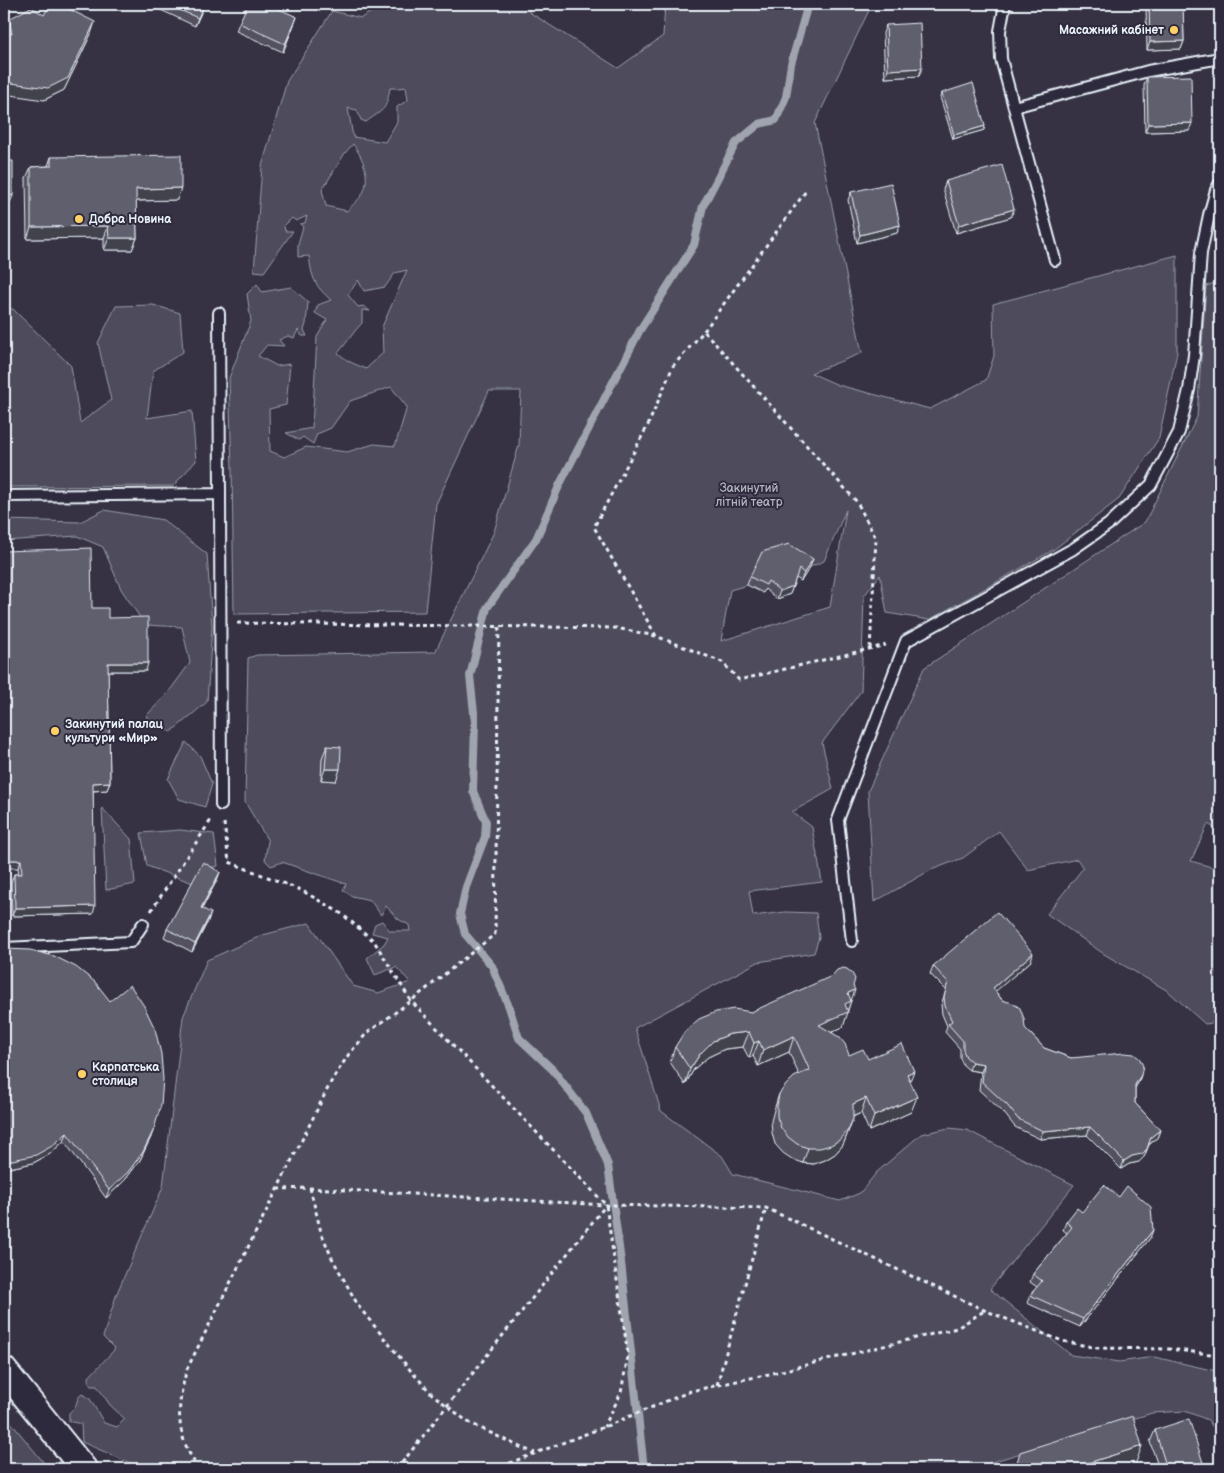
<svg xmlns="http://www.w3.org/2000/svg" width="1224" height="1473" font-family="'Balsamiq Sans',sans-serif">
  <rect width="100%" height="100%" fill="#363244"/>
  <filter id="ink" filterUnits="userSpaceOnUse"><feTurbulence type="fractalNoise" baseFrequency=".02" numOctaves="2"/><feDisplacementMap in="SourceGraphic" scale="10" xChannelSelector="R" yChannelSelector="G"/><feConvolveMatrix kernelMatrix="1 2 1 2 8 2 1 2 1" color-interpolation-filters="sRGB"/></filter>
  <g filter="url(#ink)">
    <path fill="#4d4b5c" stroke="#9a9eaa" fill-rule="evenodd" d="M381 4H529V12L618 68 663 36 665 4H872L815 123 862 353 811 373 838 385 930 409 986 380 994 356 993 304 1177 255V352L1159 438 1119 499 1053 550 929 620 887 613 880 575 864 596 861 691 822 743 833 789 792 812 812 827 822 882 749 891 753 916 785 912 816 913 819 937 814 953 758 962 635 1028 661 1111 722 1156 733 1174 840 1201 860 1193 877 1172 921 1134 949 1128 967 1130 1074 1185 990 1289 1071 1355 1119 1362 1154 1357 1216 1371 1220 1374V1438L1208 1420 1185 1411 1152 1413 985 1464 986 1469H144L82 1442 81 1424 69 1421V1413C70 1411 73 1410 74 1408 78 1403 76 1398 82 1394L90 1399 104 1423 117 1427 125 1419 110 1405 97 1386H91L89 1382V1377L115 1349 103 1337 117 1293 163 1187 183 1017 207 960 263 935 309 923 353 986 378 993 410 982 396 967 375 975 367 958 384 944 388 937 372 933 375 924 382 921 390 931H410L409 925 398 919 386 906 381 915 370 900 352 896 343 890 346 884 282 862 271 866 265 860 268 841 245 802 248 658 257 655 435 652 494 532 519 445 521 391H489L436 504 425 612 234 614 232 468 229 378 251 321 247 294 257 284 262 292 291 287 308 302 306 324 304 330 307 336H302L298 330 294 338 288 336 279 340 284 346 267 345 258 356 277 366 290 364 286 405 269 409 270 451 284 457 306 447 347 452 374 444 395 446 407 407 391 387 350 401 331 428 317 434 313 444 303 437 299 440 286 433 312 428 317 337 327 320 315 313 318 305 331 300C314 285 312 278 309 256L298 257V244L303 227 300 224 305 223 307 216 296 221 292 218 284 226 285 231H293L264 272 254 271 262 166 287 81 332 11 361 18 381 6ZM406 87 408 100 397 107V122L385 142 353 137 348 108 357 110 361 120 366 122C385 108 386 111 390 88H398ZM353 144C363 158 371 176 363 193 360 199 352 205 347 211L326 206 322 190 345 153ZM407 270 382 327 383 353 366 369 348 361 338 353C347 343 353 332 362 323V310L370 311 363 306 358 307 348 295 358 280 364 291 385 287 395 273ZM846 510 830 607 721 641 730 590 810 567 824 561Z
      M1220 281V832L1208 824 1191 861 1215 868 1220 882V1022L1205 1024 1168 991 1104 954 1047 914 1083 868 1077 859 1028 870 999 831 963 858 931 870 874 902 868 791 924 668 1145 522 1197 417 1206 286Z
      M153 305 180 313 183 352 153 371 147 418 192 411 196 461 173 486 4 487V309H13L71 366 80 423 111 400 98 343 116 306Z
      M104 510 163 520 207 554 212 627 207 702 171 732 151 723 146 716 168 693 190 663 182 627 145 625 121 589 103 547 77 536 4 541V520L80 522Z
      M186 742 200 756 212 784 205 807 179 799 168 779Z
      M102 808 131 839 135 884 106 890Z
      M180 830 214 834 218 866 200 870 193 883 147 866 141 833Z
      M4 1414 49 1469H4Z"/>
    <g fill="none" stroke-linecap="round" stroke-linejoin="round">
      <path stroke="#a0a4af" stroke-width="8" d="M644 1469 621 1262 608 1165 586 1113 553 1070 519 1038 509 1007 492 966 465 934 460 914 466 887 485 837 486 822 473 791 475 722 470 676 487 608 536 539 560 484 640 330 694 245 703 206 736 143 759 124 776 120 786 97 791 64 808 4"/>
      <defs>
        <path id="service" d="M1005 4 1000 31 1001 59 1055 260
          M1014 107 1148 71 1220 58
          M219 313 220 494
          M4 496 220 494 221 805
          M852 941 838 820 906 641 1073 549 1109 524 1151 485 1179 432 1189 390 1194 355 1201 253 1209 215 1216 190 1220 183
          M4 948 131 942 143 924"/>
        <path id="tertiary" d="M4 1370 84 1469"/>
      </defs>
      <use href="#service" stroke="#e8f1f8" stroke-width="14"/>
      <use href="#tertiary" stroke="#e8f1f8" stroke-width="29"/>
      <path stroke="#e8f1f8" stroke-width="3" stroke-dasharray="4 4" stroke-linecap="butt" d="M704 331 806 191
        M237 623 616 628 656 636 722 662 739 680 886 645
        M656 636 594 527 648 425 673 366 704 331 857 502 876 539 870 649
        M224 823 229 862 301 890 342 914 374 941 411 1001 606 1205 628 1355 621 1393 604 1427
        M151 911 211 820
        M310 1188 321 1232 332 1258 359 1307 411 1371 432 1394 468 1422 520 1447 535 1453
        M277 1189 310 1188 606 1205 766 1208 984 1310 1062 1341 1098 1348 1169 1349 1210 1354 1220 1359
        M717 1385 766 1208
        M199 1469C175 1435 176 1408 187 1369L332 1080 349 1054 367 1033 411 1001 495 934 499 626
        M397 1469 606 1205
        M494 1469 604 1427 691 1391 769 1374 957 1328 984 1311"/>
      <use href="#service" stroke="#2f2a3d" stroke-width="10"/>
      <use href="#tertiary" stroke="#2f2a3d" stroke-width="25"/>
    </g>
    <path fill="#53515f" stroke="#e8f1f8" d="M148 4H205L195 26Z
      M1148 4H1183L1184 41 1181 49 1147 50 1146 7Z
      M44 15 91 34 64 90 44 100 5 33 4 31 9 19Z
      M297 17 283 52 236 31 239 23Z
      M886 25 922 68 919 76 885 78 883 33Z
      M1147 77 1189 131 1145 132 1144 85Z
      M942 93 984 130 953 139 940 97Z
      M51 157 177 200 136 201 137 238 132 250H104V238L27 239 26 178 31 167 48 166Z
      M946 181 1011 217 956 233 943 189Z
      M851 192 900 225 897 233 857 243 848 200Z
      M810 567 801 581 796 578 790 594 777 599 765 589 763 593 747 585 750 577Z
      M92 608 108 618 146 671H108L110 782 107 790 93 791V914L12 916 11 882 14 874H19L18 868Z
      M327 746 336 781 321 780 322 758Z
      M220 872 217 880 202 909 208 921 192 952 164 937 167 929Z
      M4 950 151 1137 140 1160 125 1180 106 1198 64 1141 50 1154 33 1163 5 1169Z
      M1031 961 995 991 1025 1028 1044 1048 1071 1058 1141 1075 1138 1083 1135 1088V1103L1160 1130 1157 1138 1149 1145 1144 1157 1139 1162 1129 1164 1121 1169 1087 1135 1040 1139 1015 1127 1004 1113 979 1090 981 1072 969 1070 963 1065 960 1058V1049L945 1032 947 1026 942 1014 941 1005 946 990 930 974 933 966Z
      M853 986 851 1000 843 1027 832 1032 849 1055 868 1059 910 1082 911 1112 869 1131 861 1113 853 1117 847 1135 843 1145 835 1154 825 1160 814 1164 803 1163 792 1159 783 1153 775 1144 772 1133 771 1121 774 1110 779 1094 799 1075 789 1052 758 1066 753 1056 749 1058 743 1047 725 1049 708 1057 694 1069 685 1085 670 1062 675 1047 751 1012Z
      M1082 1212 1150 1238 1080 1327 1027 1303 1030 1295 1037 1287 1030 1282 1033 1274 1067 1233 1063 1230 1066 1222Z
      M1155 1430 1205 1469H1159L1150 1442Z"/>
    <path fill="#43424d" stroke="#e8f1f8" d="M204 4H205L195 26 198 18Z
      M297 17 294 25 283 52 285 44Z
      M95 22 91 34 64 90 44 100 4 94V82Z
      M1184 41 1181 49 1147 50 1150 42Z
      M922 68 919 76 885 78 888 70Z
      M1192 123 1189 131 1145 132 1148 124Z
      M985 126 984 130 953 139 954 135Z
      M181 188 177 200 132 201 136 189Z
      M9 195 13 196 8 207Z
      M1014 209 1011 217 956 233 959 225Z
      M900 225 897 233 857 243 860 235Z
      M4 226H8L4 238Z
      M108 226 104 238 27 239 31 227Z
      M109 238H137L132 250H104Z
      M813 559 810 567 801 581 804 573Z
      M793 586 790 594 777 599 780 591Z
      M108 663H148L146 671H105Z
      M325 769H340L336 781 321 780Z
      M110 782 107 790 90 791 93 783Z
      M4 860H21L18 868H4Z
      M220 872 217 880 198 916 201 908Z
      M95 906 93 914 12 916 15 908Z
      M211 913 208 921 192 952 195 944Z
      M1033 953 1031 961 990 996 993 988Z
      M855 990 847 1012H848L843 1027 814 1040 819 1025 848 993Z
      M749 1032 743 1047 725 1049 708 1057 694 1069 685 1085 690 1069 700 1054 713 1041 730 1034Z
      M794 1036 789 1052 758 1066 763 1050Z
      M759 1041 753 1056 749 1058 754 1043Z
      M972 1062 984 1064 981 1072 969 1070Z
      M914 1071 908 1086 907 1074Z
      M1141 1075 1138 1083 1132 1093 1135 1085Z
      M917 1097 911 1112 869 1131 874 1116Z
      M866 1098 861 1113 847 1119 853 1104Z
      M853 1119 843 1145 835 1154 825 1160 814 1164 803 1163 808 1148Z
      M1090 1127 1087 1135 1040 1139 1043 1131Z
      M154 1129 151 1137 140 1160 125 1180 106 1198 109 1190Z
      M1160 1130 1157 1138 1148 1145 1151 1137Z
      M67 1133 64 1141 50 1154 33 1163 5 1169 8 1161Z
      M1147 1149 1144 1157 1139 1162 1129 1164 1121 1169 1124 1161 1132 1156Z
      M8 1151 5 1159 4 1160V1152Z
      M1153 1230 1150 1238 1080 1327 1083 1319Z
      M1142 1446 1134 1468 1129 1469H1069Z"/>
    <path fill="#605e6e" stroke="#e8f1f8" d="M50 4H59L95 22 68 78 48 88 4 82V33L12 34 9 19 31 7 44 15Z
      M166 4H204L198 18Z
      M248 4H268L297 17 285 44 239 23Z
      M1149 4H1183L1184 41 1150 42Z
      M920 23 922 68 888 70 886 25Z
      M1191 76 1192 123 1148 124 1147 77Z
      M973 83 985 126 954 135 942 93Z
      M181 155V188L136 189 137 238H109L108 226 31 227V167L51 166V157Z
      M4 161H13V196L9 195 8 226H4Z
      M1002 165 1014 209 959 225 946 181Z
      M891 183 900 225 860 235 851 192Z
      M789 544 813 559 804 573 799 569 793 586 780 591 768 581 766 585 750 577 762 552Z
      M91 548 92 608H108V618L148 617V663H108L110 782 93 783 95 906 15 908 14 874H22L21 860H4V551Z
      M327 746 341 747 340 769H325Z
      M203 862 220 872 201 908 211 913 195 944 167 929Z
      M997 912 1033 953 993 988 1002 1000 1012 1003 1020 1008 1024 1019 1025 1028 1044 1048 1071 1058 1124 1053 1134 1054 1140 1059 1143 1066 1141 1075 1135 1085V1103L1160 1130 1151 1137 1147 1149 1142 1154 1132 1156 1124 1161 1090 1127 1043 1131 1018 1119 1007 1105 982 1082 984 1064 972 1062 966 1057 963 1050V1041L948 1024 952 1021 945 1006 944 997 948 982 933 966Z
      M6 949 30 950 54 956 76 967 95 982 110 1001 130 985 144 1006 155 1029 161 1054 163 1079 161 1105 154 1129 143 1152 128 1172 109 1190 67 1133 52 1146 36 1155 8 1161V1151L4 1152V950Z
      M843 968 847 969 852 973 855 979 853 986 855 990 848 993 851 1001 845 1004 848 1012 819 1025 839 1037 845 1044 849 1055 863 1049 868 1059 902 1044 914 1071 907 1074 917 1097 874 1116 866 1098 853 1104V1119L848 1130 841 1139 831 1145 820 1148H808L797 1144 788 1137 781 1128 777 1117V1106L779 1094 786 1085 794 1077 805 1072 810 1071 794 1036 763 1050 759 1041 754 1043 749 1032 730 1034 713 1041 700 1054 690 1069 675 1047 685 1031 699 1019 716 1012 734 1009 751 1012 832 976 837 970Z
      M1104 1185 1119 1197 1127 1186 1151 1207 1153 1230 1083 1319 1030 1295 1042 1281 1033 1274 1072 1227 1066 1222 1077 1208 1082 1212Z
      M1133 1416 1142 1446 1069 1469H1017L1016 1466 1020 1452Z
      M1189 1419 1205 1469H1167L1155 1430Z"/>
  </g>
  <g fill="#ffd166" stroke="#2f2a3d" stroke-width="2">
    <circle cx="1174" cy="30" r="5"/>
    <circle cx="79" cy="219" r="5"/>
    <circle cx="55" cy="731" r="5"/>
    <circle cx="82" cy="1074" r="5"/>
  </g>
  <g text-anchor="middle" stroke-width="4" stroke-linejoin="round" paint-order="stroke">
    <g font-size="12" font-weight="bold" fill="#e8f1f8" stroke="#2f2a3d" text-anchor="start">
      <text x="1164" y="34" text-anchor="end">Масажний кабінет</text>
      <text x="89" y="223">Добра Новина</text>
      <text x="65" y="728">Закинутий палац<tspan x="65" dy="14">культури «Мир»</tspan></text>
      <text x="92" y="1071">Карпатська<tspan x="92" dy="14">столиця</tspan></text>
    </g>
    <g font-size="12" fill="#b2b7c1" stroke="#2f2a3d">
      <text x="749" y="492">Закинутий<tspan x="749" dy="14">літній театр</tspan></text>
    </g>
  </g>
  <rect width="1224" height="1473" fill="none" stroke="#2f2a3d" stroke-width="20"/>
  <rect x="10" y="10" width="1204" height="1453" fill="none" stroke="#e8f1f8" stroke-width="2" filter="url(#ink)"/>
</svg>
